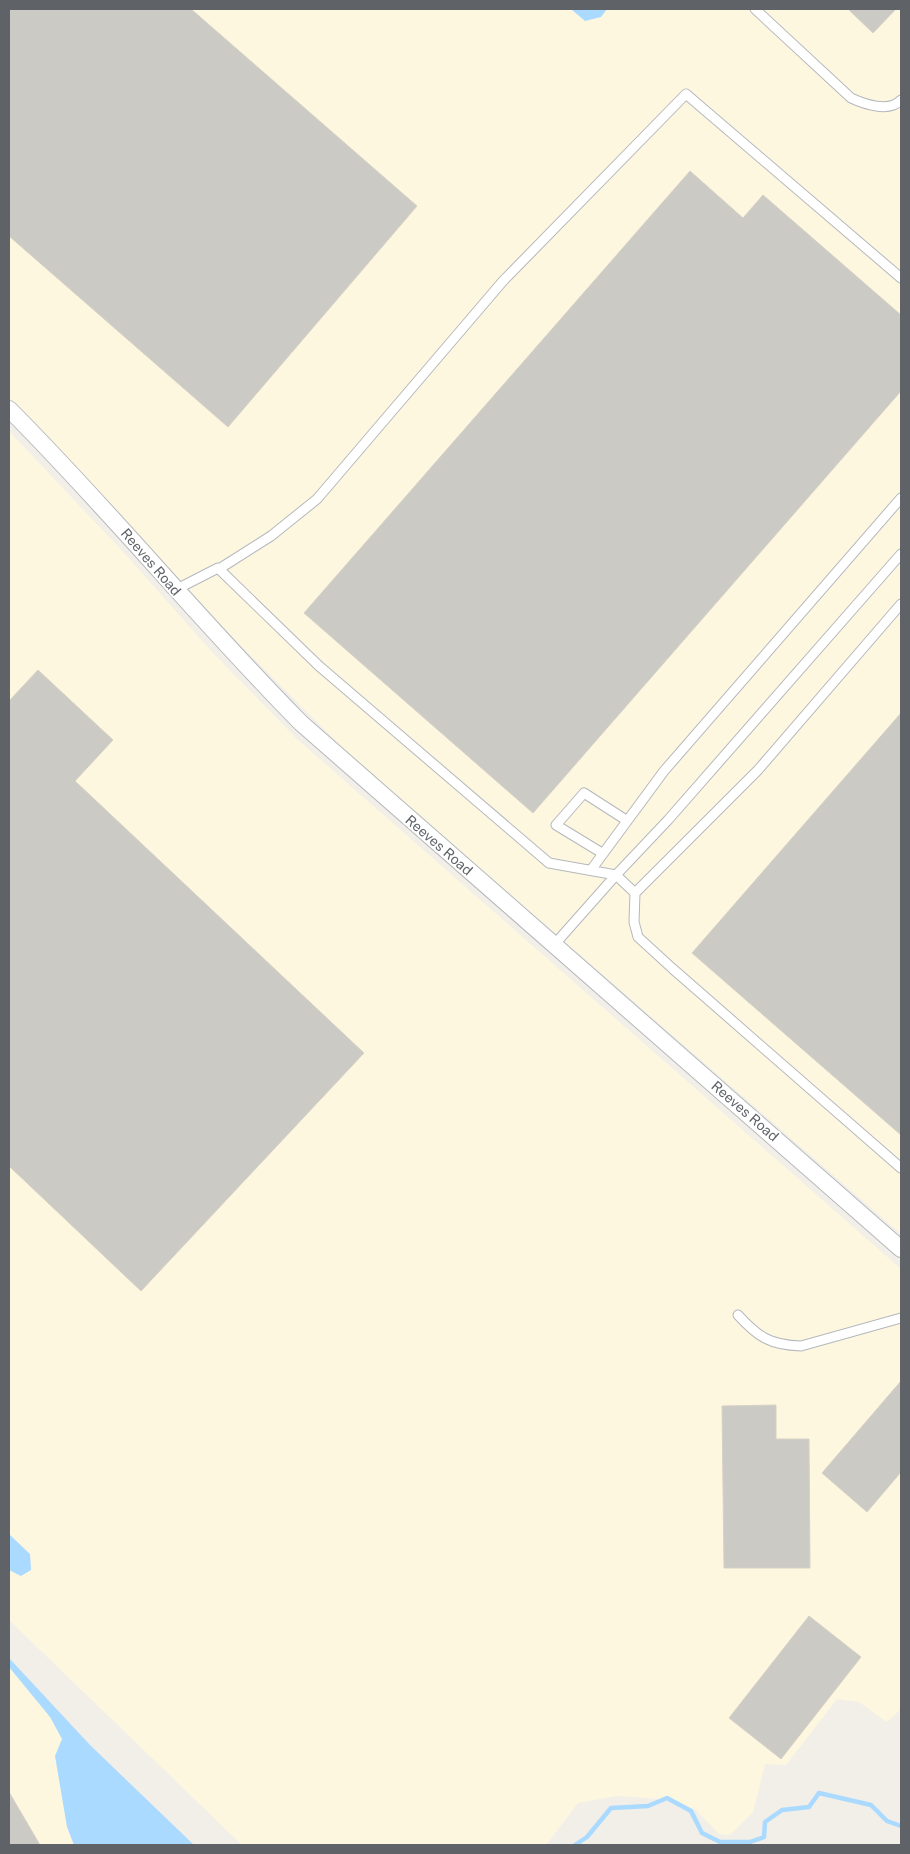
<svg xmlns="http://www.w3.org/2000/svg" width="910" height="1854" font-family="'Public Sans',sans-serif">
  <rect width="100%" height="100%" fill="#f1efe8"/>
  <path fill="#fef7e0" d="M9 9H901V1234L347 752 237 642 39 427 9 398Z
    M9 431 125 554 212 652 298 740 901 1269V1709L887 1722 859 1702 837 1699 786 1765 765 1764 753 1812 730 1835 719 1834 696 1810 674 1800 617 1796 578 1803 546 1845H242L9 1620Z
    M9 1666 190 1845H9Z"/>
  <path fill="#aadaff" d="M571 9H607L601 17 585 21Z
    M9 1534 30 1554 31 1570 21 1576 9 1570Z
    M9 1658 90 1745 194 1845H74L67 1827 55 1756 62 1739 50 1717 9 1667Z"/>
  <g fill="none" stroke-linecap="round" stroke-linejoin="round">
    <path stroke="#aadaff" stroke-width="4.5" d="M575 1845 587 1837 611 1808 648 1806 667 1798 691 1811 702 1833 720 1842H750L764 1837 765 1822 782 1810 809 1807 819 1793 871 1805 887 1821 901 1826"/>
  </g>
  <path fill="#cccac5" stroke="#d6d1c6" d="M9 9H191L417 206 228 427 9 236Z
    M848 9H896L873 33Z
    M690 171 743 218 763 195 901 315V391L533 813 304 613Z
    M38 670 113 740 75 781 364 1053 141 1291 9 1166V701Z
    M901 713V1135L692 953Z
    M901 1381V1472L867 1512 822 1473Z
    M776 1405V1439H809L810 1568H724L722 1406Z
    M809 1616 861 1657 781 1759 729 1718Z
    M9 1792 40 1845H9Z"/>
  <g fill="none" stroke-linecap="round" stroke-linejoin="round">
    <defs>
      <path id="lane" d="M755 9 851 98C864 104 889 113 901 100
        M219 569 271 536 317 499 503 281 686 94 901 278
        M175 590 218 568 319 666 549 863 616 875 668 820 901 554
        M901 604 758 770 635 893 634 922 638 937 673 969 901 1168
        M602 853 556 825 584 793 626 820
        M591 870 664 771 901 498
        M554 945 616 875 635 893
        M738 1315C758 1337 770 1345 801 1346L901 1318"/>
      <path id="street" d="M9 409C110 510 200 621 301 723L901 1249"/>
    </defs>
    <use href="#lane" stroke="#b5b8bc" stroke-width="11"/>
    <use href="#street" stroke="#b5b8bc" stroke-width="18"/>
    <use href="#lane" stroke="#fff" stroke-width="9"/>
    <use href="#street" stroke="#fff" stroke-width="16"/>
  </g>
  <g text-anchor="middle" stroke-width="4" stroke-linejoin="round" paint-order="stroke">
    <g font-size="14" fill="#5f6368" stroke="#fff">
      <text transform="translate(151 562) rotate(49)" y="5">Reeves Road</text>
      <text transform="translate(439 845) rotate(41)" y="5">Reeves Road</text>
      <text transform="translate(745 1111) rotate(41)" y="5">Reeves Road</text>
    </g>
  </g>
  <rect width="910" height="1854" fill="none" stroke="#5f6368" stroke-width="20"/>
</svg>
